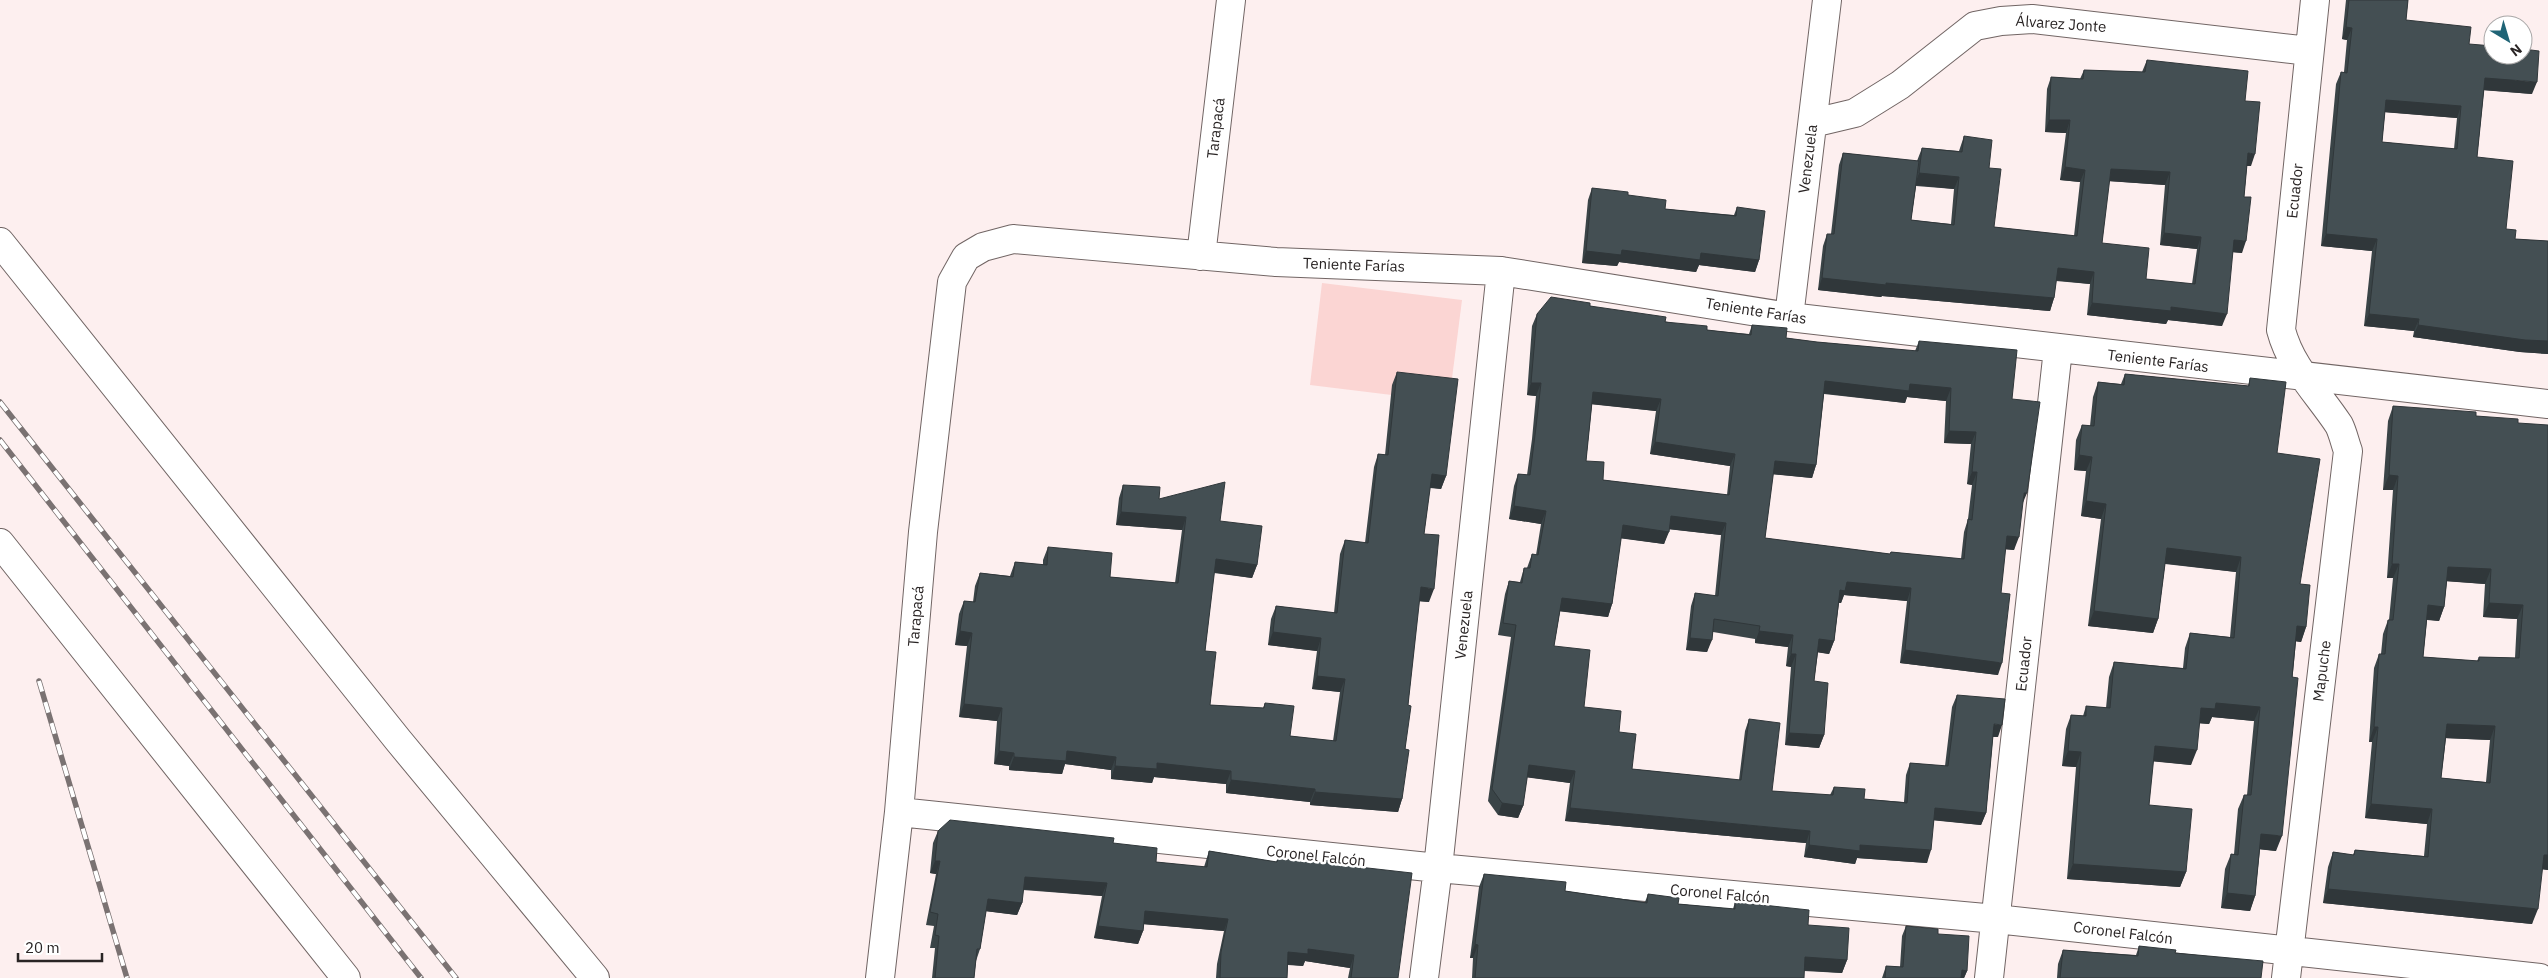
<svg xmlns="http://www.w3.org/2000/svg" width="2548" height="978" font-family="'IBM Plex Sans',sans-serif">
  <rect width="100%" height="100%" fill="#fdefef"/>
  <path fill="#fbd5d3" d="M1322 283 1462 300 1449 402 1310 385Z"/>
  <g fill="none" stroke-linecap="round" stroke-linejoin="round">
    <defs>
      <path id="minor" d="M1813 123 1855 113 1900 85 1975 26 2001 21 2032 19 2309 51
        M0 242 398 740 595 978
        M1201 256 1231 0
        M1789 317 1827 0
        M0 543 346 978
        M899 812 1438 868 1996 919 2540 978
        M880 978 899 812 923 532 952 282 966 257 983 247 1013 239 1276 262 1501 271 1789 317 2548 404
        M1424 978 1438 868 1501 271
        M1989 978 2058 349
        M2286 978 2348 451C2345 443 2343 433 2339 425 2318 393 2291 368 2281 330L2315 0"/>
    </defs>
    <use href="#minor" stroke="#716564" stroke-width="30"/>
    <use href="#minor" stroke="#fff" stroke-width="28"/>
    <defs>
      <path id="rail" d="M0 402 456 978
        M0 440 421 978
        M39 681 127 978"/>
    </defs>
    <use href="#rail" stroke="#7a7272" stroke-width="5.5"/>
    <use href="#rail" stroke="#fff" stroke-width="4" stroke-dasharray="11" stroke-linecap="butt"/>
  </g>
  <path fill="#3a4447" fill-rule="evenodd" d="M2346 0H2408L2406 20 2469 44 2532 94 2484 90 2477 157 2506 229 2515 239 2548 241V354L2520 352 2413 337 2414 331 2364 326 2372 251 2321 246 2336 84 2341 72H2344L2347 40 2342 39ZM2385 112 2457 118 2454 149 2382 142Z
    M2147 60 2245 101 2251 166H2247L2244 197 2242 253 2233 252 2222 326 2168 320 2166 324 2087 315 2090 284 2056 281 2054 298 2050 311 1882 296 1881 297 1818 290 1823 246 1827 234H1831L1839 165 1843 153 1917 161 1922 148 1959 151 1964 136 1989 168 1994 227 2074 236 2080 182 2060 180 2066 133 2045 132 2047 89 2051 77 2080 79 2084 70 2142 72ZM2109 181 2165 185 2160 245 2197 249 2192 284 2146 279 2102 243ZM1916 186 1954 189 1951 224 1911 220Z
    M1592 188 1628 195 1665 209 1734 215 1737 207 1759 260 1755 272 1699 265 1696 272 1619 262 1617 266 1582 263 1588 200Z
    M1590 306 1707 330 1749 334 1752 325 1786 338 1817 342 1915 351 1919 341 2012 399 2022 505 2014 550 2005 549 2001 593 1998 675 1900 663 1907 601 1844 595 1841 603H1839L1834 641 1829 654 1818 652 1814 681 1824 735 1819 748 1785 745 1791 667 1786 666 1788 647 1755 643V639L1713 632 1707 652 1686 650 1691 606 1695 593 1715 596 1721 535 1669 529 1664 544 1621 538 1612 604 1608 617 1560 611 1554 646 1584 707 1619 732 1632 769 1739 780 1745 731 1749 719 1772 791 1830 795 1834 787 1864 799 1904 802 1906 775 1910 763 1945 766 1952 707 1957 695 1998 737H1993L1986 813 1981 825 1934 820 1927 863 1857 858 1855 864 1804 857 1806 843 1565 821 1570 783 1527 777 1523 806 1518 818 1498 815 1488 801 1511 637 1498 635 1505 594 1509 581 1520 582 1524 568H1527L1532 554 1536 555 1541 524 1509 519 1514 486 1518 474 1527 475 1532 439 1536 396 1527 395 1532 326 1537 314ZM1824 394 1905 403 1907 397 1946 401 1944 443 1971 444 1967 484 1972 485 1968 519 1964 532 1961 559 1891 552 1890 554 1765 538 1773 474 1812 478 1816 465ZM1592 404 1656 411 1650 454 1730 466 1727 495 1603 480 1586 461Z
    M1397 372 1446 476 1441 489 1430 488 1424 534 1429 602 1419 601 1408 705 1402 799 1398 812 1310 805V802L1226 793V784L1154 777 1152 783 1111 779V770L1065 764 1062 774 1009 770V766L994 764 997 721 959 717 967 646 955 645 959 614 964 601 973 602 975 586 980 573 1010 576 1015 562 1043 565V560L1048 547 1110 577 1175 583 1182 530 1116 525 1119 498 1123 485 1159 499 1220 521 1257 565 1252 578 1214 573 1205 651 1210 705 1263 708 1265 703 1290 736 1333 741 1340 692 1312 689 1317 651 1268 645 1271 619 1276 606 1334 613 1340 554 1345 540 1365 543 1374 467 1378 454 1385 455 1392 385Z
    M2125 374 2248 386 2250 378 2277 453 2300 584 2306 627 2301 642 2296 641 2276 851 2260 849 2255 896 2250 911 2221 908 2225 869 2231 854H2234L2238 809 2244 795H2247L2254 721 2212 717 2209 724 2199 723 2191 765 2153 761 2149 805 2186 872 2180 887 2067 879 2076 767 2062 766 2066 729 2071 715 2083 716 2086 706 2106 708 2109 677 2114 662 2183 668 2185 648 2190 633 2230 637 2236 572 2165 564 2158 619 2153 633 2088 626 2101 519 2081 516 2086 471 2074 470 2076 440 2082 425 2090 426 2093 397 2098 382 2121 384Z
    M2393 406 2476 416 2518 423 2548 870 2542 869 2532 924 2323 903 2328 867 2333 852 2353 855 2355 850 2424 856 2427 824 2365 818 2372 742H2369L2374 668 2379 654H2381L2383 634 2388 620H2389L2393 578H2387L2393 490H2383L2388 421ZM2447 581 2485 584 2483 617 2517 619 2515 658 2479 657 2477 661 2423 657 2427 620 2439 621 2444 607ZM2446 738 2490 740 2486 782 2441 778Z
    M938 831 1113 843 1156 862 1204 867 1209 851 1276 862 1278 858 1325 863 1326 860 1350 866 1398 978H1348L1350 968 1305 961 1303 966 1288 965 1287 978H1216L1217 964 1224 931 1144 924 1143 931 1138 944 1094 938 1102 896 1023 890 1022 903 1017 915 986 911 980 949 976 961 974 978H932L935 948H930L934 926 926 925 936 874 930 873 933 843Z
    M1484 874 1565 891 1645 902 1648 894 1678 904 1733 909 1735 902 1808 925 1847 960 1842 973 1804 971V978H1472L1473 958H1470L1479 887Z
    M1906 926 1938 934 1967 971 1964 978H1882L1886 966 1900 967 1902 936Z
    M2139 946 2175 953 2261 978H2057L2058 964 2063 950 2136 955Z"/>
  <path fill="#30373a" d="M2346 27 2352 28 2347 40 2342 39Z
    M2485 78 2537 82 2532 94 2481 90Z
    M2386 100 2461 106 2457 118 2382 112Z
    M2049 120H2070L2066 133 2045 132Z
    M2248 153 2255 154 2251 166H2244Z
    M2065 167 2085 170 2080 182 2060 180Z
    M2111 169 2170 172 2165 185 2107 181Z
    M1919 173 1959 177 1954 189 1915 185Z
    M2164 233 2201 237 2197 249 2160 245Z
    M2326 234 2377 239 2372 251 2321 246Z
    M2234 240 2246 241 2242 253 2230 252Z
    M1622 250 1701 253 1759 260 1755 272 1699 265 1696 272 1619 262 1617 266 1582 263 1586 251Z
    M2058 268 2094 272 2090 284 2053 280Z
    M1822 278 1886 283 2054 298 2050 311 1882 296 1881 297 1818 290Z
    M2092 303 2171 307 2227 314 2222 326 2168 320 2166 324 2087 315Z
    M2369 314 2419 319 2414 331 2364 326Z
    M2418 325 2548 341V354L2520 352 2413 337Z
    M1825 381 1910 384 1951 388 1946 401 1907 397 1905 403 1821 393Z
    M1531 383H1541L1536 396 1527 395Z
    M1593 392 1661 399 1656 411 1589 404Z
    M1949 431 1976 432 1971 444 1944 443Z
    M1655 442 1735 454 1730 466 1650 454Z
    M2079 455 2092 457 2086 471 2074 470Z
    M1775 461 1816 465 1812 478 1770 474Z
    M1972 472H1977L1972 485 1967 484Z
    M1432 474 1446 476 1441 489 1427 487Z
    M2389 475 2398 476 2393 490H2383Z
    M2024 493H2027L2022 505Z
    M2086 501 2106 504 2101 519 2081 516Z
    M1514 506 1546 511 1541 524 1509 519Z
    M1121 512 1186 517 1182 530 1116 525Z
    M1671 516 1726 523 1721 535 1667 529Z
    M1623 525 1669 532 1664 544 1618 538Z
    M2007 536 2019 537 2014 550 2002 549Z
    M2167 548 2241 557 2236 572 2161 563Z
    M1216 559 1257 565 1252 578 1211 572Z
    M2392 564H2399L2393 578H2387Z
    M2448 567 2491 569 2485 584 2443 581Z
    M1847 582 1911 588 1907 601 1844 595 1841 603 1836 602 1840 590Z
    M1421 587 1434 589 1429 602 1416 601Z
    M1562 598 1612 604 1608 617 1557 611Z
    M2489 603 2523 605 2517 619 2483 617Z
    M2428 605 2444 607 2439 621 2423 619Z
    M2094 611 2158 619 2153 633 2088 626Z
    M2297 626 2306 627 2301 642 2292 641Z
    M960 631 972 633 967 646 955 645Z
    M1759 631 1793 635 1788 647 1755 643Z
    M1273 632 1321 638 1317 651 1268 645Z
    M1690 638 1712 640 1707 652 1686 650Z
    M1819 639 1834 641 1829 654 1815 652Z
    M1905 650 2002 663 1998 675 1900 663Z
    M1791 654H1796L1791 667 1786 666Z
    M1317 676 1345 679 1340 692 1312 689Z
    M2216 703 2260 707 2254 721 2212 717 2209 724 2195 723 2201 708Z
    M964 704 1002 708 997 721 959 717Z
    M1994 724 2002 725 1998 737 1990 736Z
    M2447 724 2495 726 2490 740 2442 738Z
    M2374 727H2378L2372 742H2369Z
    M1789 733 1824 735 1819 748 1785 745Z
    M2155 746 2197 750 2191 765 2149 761Z
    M999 751 1014 753 1009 766 994 764Z
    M1067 751 1116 757 1111 770 1065 764 1062 774 1009 770 1014 757Z
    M2068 751 2081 752 2076 767 2062 766Z
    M1157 763 1231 771 1226 784 1154 777 1152 783 1111 779 1115 766Z
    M1529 765 1575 771 1570 783 1524 777Z
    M1231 780 1315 789 1310 802 1226 793Z
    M1315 792 1402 799 1398 812 1310 805Z
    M1502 803 1523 806 1518 818 1498 815Z
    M2371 804 2432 809 2427 824 2365 818Z
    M1570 808 1810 831 1806 843 1565 821Z
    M1935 808 1986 813 1981 825 1930 820Z
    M2261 834 2282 836 2276 851 2256 849Z
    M1809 845H1860L1931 850 1927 863 1857 858 1855 864 1804 857Z
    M2544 855H2548V870L2539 869Z
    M935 861H940L936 874 930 873Z
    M2073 864 2186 872 2180 887 2067 879Z
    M1025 877 1107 883 1102 896 1020 889Z
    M2328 889 2538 909 2532 924 2323 903Z
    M2227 893 2255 896 2250 911 2221 908Z
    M988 899 1022 903 1017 915 984 911Z
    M1145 911 1228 919 1224 931 1141 924Z
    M1098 926 1143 931 1138 944 1094 938Z
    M1475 944 1478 945 1473 958H1470Z
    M1308 949 1354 955 1350 968 1305 961 1303 966 1284 964 1288 952Z
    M1805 957 1847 960 1842 973 1800 970Z
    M1962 970 1967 971 1964 978H1959Z"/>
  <path fill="#444f53" stroke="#30373a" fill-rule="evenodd" d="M2349 0H2408L2406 20 2471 27 2469 44 2493 46V55H2523V49L2539 51 2537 82 2485 78 2477 157 2513 161 2506 229 2516 230 2515 239 2548 241V341L2525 340 2418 325 2419 319 2369 314 2377 239 2326 234 2341 72 2347 73 2352 28 2346 27ZM2386 100 2461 106 2457 149 2382 142Z
    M2147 60 2248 71 2245 101 2260 102 2255 154 2248 153 2244 197H2251L2246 241 2234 240 2227 314 2171 307V311L2092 303 2094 272 2058 268 2054 298 1886 283V285L1822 278 1827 234H1834L1843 153 1919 161 1911 220 1954 225 1959 177 1919 173 1922 148 1962 152 1964 136 1992 140 1989 168 2001 169 1994 227 2077 236 2085 170 2065 167 2070 120H2049L2051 77 2083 79 2084 70 2145 72ZM2111 169 2170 172 2164 233 2201 237 2195 284 2146 279 2149 248 2102 243Z
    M1592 188 1628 192V195L1666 200 1665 209 1736 216 1737 207 1765 211 1759 260 1701 253 1700 260 1622 250 1621 255 1586 251Z
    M1551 297 1590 303V306L1666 317 1665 322 1707 326V330L1751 335 1752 325 1787 328 1786 338 1817 342 1918 351 1919 341 2017 350 2012 399 2040 402 2027 493H2024L2019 537 2007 536 2001 593 2010 594 2002 663 1905 650 1911 588 1847 582 1845 591 1840 590 1834 641 1819 639 1814 681 1828 683 1824 735 1789 733 1796 654H1791L1793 635 1759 631 1760 626 1714 619 1712 640 1690 638 1695 593 1718 596 1726 523 1671 516 1669 532 1623 525 1612 604 1562 598 1554 646 1590 650 1584 707 1621 711 1619 732 1636 734 1632 769 1741 780 1749 719 1780 723 1772 791 1833 795 1834 787 1865 789 1864 799 1907 803 1910 763 1948 766 1957 695 2005 699 2002 725 1994 724 1986 813 1935 808 1931 850 1860 845V851L1809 845 1810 831 1570 808 1575 771 1529 765 1523 806 1502 803 1492 789 1516 625 1503 623 1509 581 1522 583 1524 568H1530L1532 554 1538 555 1546 511 1514 506 1518 474 1530 475 1536 427 1541 383H1531L1537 314ZM1825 381 1909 391 1910 384 1951 388 1949 431 1976 432 1972 472H1977L1972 520 1968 519 1964 559 1891 552 1890 554 1765 538 1775 461 1816 465ZM1593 392 1661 399 1655 442 1735 454 1729 495 1603 480 1604 462 1586 461Z
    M1397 372 1458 379 1446 476 1432 474 1424 534 1439 535 1434 589 1421 587 1408 705 1411 706 1405 749 1409 750 1402 799 1315 792V789L1231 780V771L1157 763V769L1115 766 1116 757 1067 751 1066 761 1014 757V753L999 751 1002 708 964 704 972 633 960 631 964 601 975 602 980 573 1013 577 1015 562 1047 565 1048 547 1112 553 1110 577 1178 583 1186 517 1121 512 1123 485 1160 487 1159 499 1225 482 1220 521 1262 526 1257 565 1216 559 1205 651 1216 652 1210 705 1264 708 1265 703 1294 706 1290 736 1336 741 1345 679 1317 676 1321 638 1273 632 1276 606 1337 613 1345 540 1368 543 1378 454 1388 455Z
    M2125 374 2249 386 2250 378 2286 382 2277 453 2320 459 2300 584 2310 585 2306 627 2297 626 2292 677 2298 678 2282 836 2261 834 2255 896 2227 893 2231 854 2238 855 2244 795H2251L2260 707 2216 703 2215 709 2201 708 2197 750 2155 746 2149 805 2192 809 2186 872 2073 864 2081 752 2068 751 2071 715 2086 716V706L2110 708 2114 662 2186 669 2190 633 2234 638 2241 557 2167 548 2158 619 2094 611 2106 504 2086 501 2092 457 2079 455 2082 425 2094 426 2098 382 2124 385Z
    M2393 406 2476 412V416L2518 419V423L2548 425V855H2544L2538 909 2328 889 2333 852 2354 855 2355 850 2428 857 2432 809 2371 804 2378 727H2374L2379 654H2385L2388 620H2393L2399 564H2392L2398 476 2389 475ZM2448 567 2491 569 2489 603 2523 605 2519 658 2479 657V661L2423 657 2428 605 2444 607ZM2447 724 2495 726 2490 783 2441 778Z
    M950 820 1114 838 1113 843 1157 848 1156 862 1207 867 1209 851 1277 862 1278 858 1326 863V860L1350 863V866L1412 873 1398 978H1351L1354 955 1308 949V954L1288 952 1287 978H1220L1221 952 1228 919 1145 911 1143 931 1098 926 1107 883 1025 877 1022 903 988 899 980 949H977L974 978H935L939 936 935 935 938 914 930 912 940 861H935L938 831Z
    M1484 874 1566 882 1565 891 1647 903 1648 894 1679 898 1678 904 1735 909V902L1809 910 1808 925 1849 928 1847 960 1805 957 1804 978H1475L1478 945 1475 944Z
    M1906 926 1938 929V934L1969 936 1967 971 1962 970 1961 978H1885L1886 966 1903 967Z
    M2139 946 2176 950 2175 953 2263 961 2261 978H2060L2063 950 2138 956Z"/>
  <g text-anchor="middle" stroke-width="5" stroke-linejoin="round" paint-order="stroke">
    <g font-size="15" fill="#292424" stroke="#fff">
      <text transform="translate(2061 24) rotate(4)" y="5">Álvarez Jonte</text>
      <text transform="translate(1216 128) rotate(-83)" y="5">Tarapacá</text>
      <text transform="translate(1808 159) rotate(-83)" y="5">Venezuela</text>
      <text transform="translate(2295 191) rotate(-84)" y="5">Ecuador</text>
      <text transform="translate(1354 265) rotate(2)" y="5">Teniente Farías</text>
      <text transform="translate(1756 311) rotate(9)" y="5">Teniente Farías</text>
      <text transform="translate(2158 361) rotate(7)" y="5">Teniente Farías</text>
      <text transform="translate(916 616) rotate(-85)" y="5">Tarapacá</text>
      <text transform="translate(1464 625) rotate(-84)" y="5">Venezuela</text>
      <text transform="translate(2024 664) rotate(-84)" y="5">Ecuador</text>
      <text transform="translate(2322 671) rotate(-83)" y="5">Mapuche</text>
      <text transform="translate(1316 856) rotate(6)" y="5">Coronel Falcón</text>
      <text transform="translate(1720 894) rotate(5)" y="5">Coronel Falcón</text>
      <text transform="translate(2123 933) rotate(7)" y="5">Coronel Falcón</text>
    </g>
  </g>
  <g transform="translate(2508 40) rotate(142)"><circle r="24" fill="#ffffff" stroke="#a9a7a7"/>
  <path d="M0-4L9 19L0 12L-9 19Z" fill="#206476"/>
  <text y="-8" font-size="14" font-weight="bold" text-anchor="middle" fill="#292424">N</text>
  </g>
  <path d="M18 953v8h84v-8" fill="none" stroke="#292424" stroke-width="2.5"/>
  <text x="25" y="953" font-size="15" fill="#292424" stroke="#ffffff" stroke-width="4" paint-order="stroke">20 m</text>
</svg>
